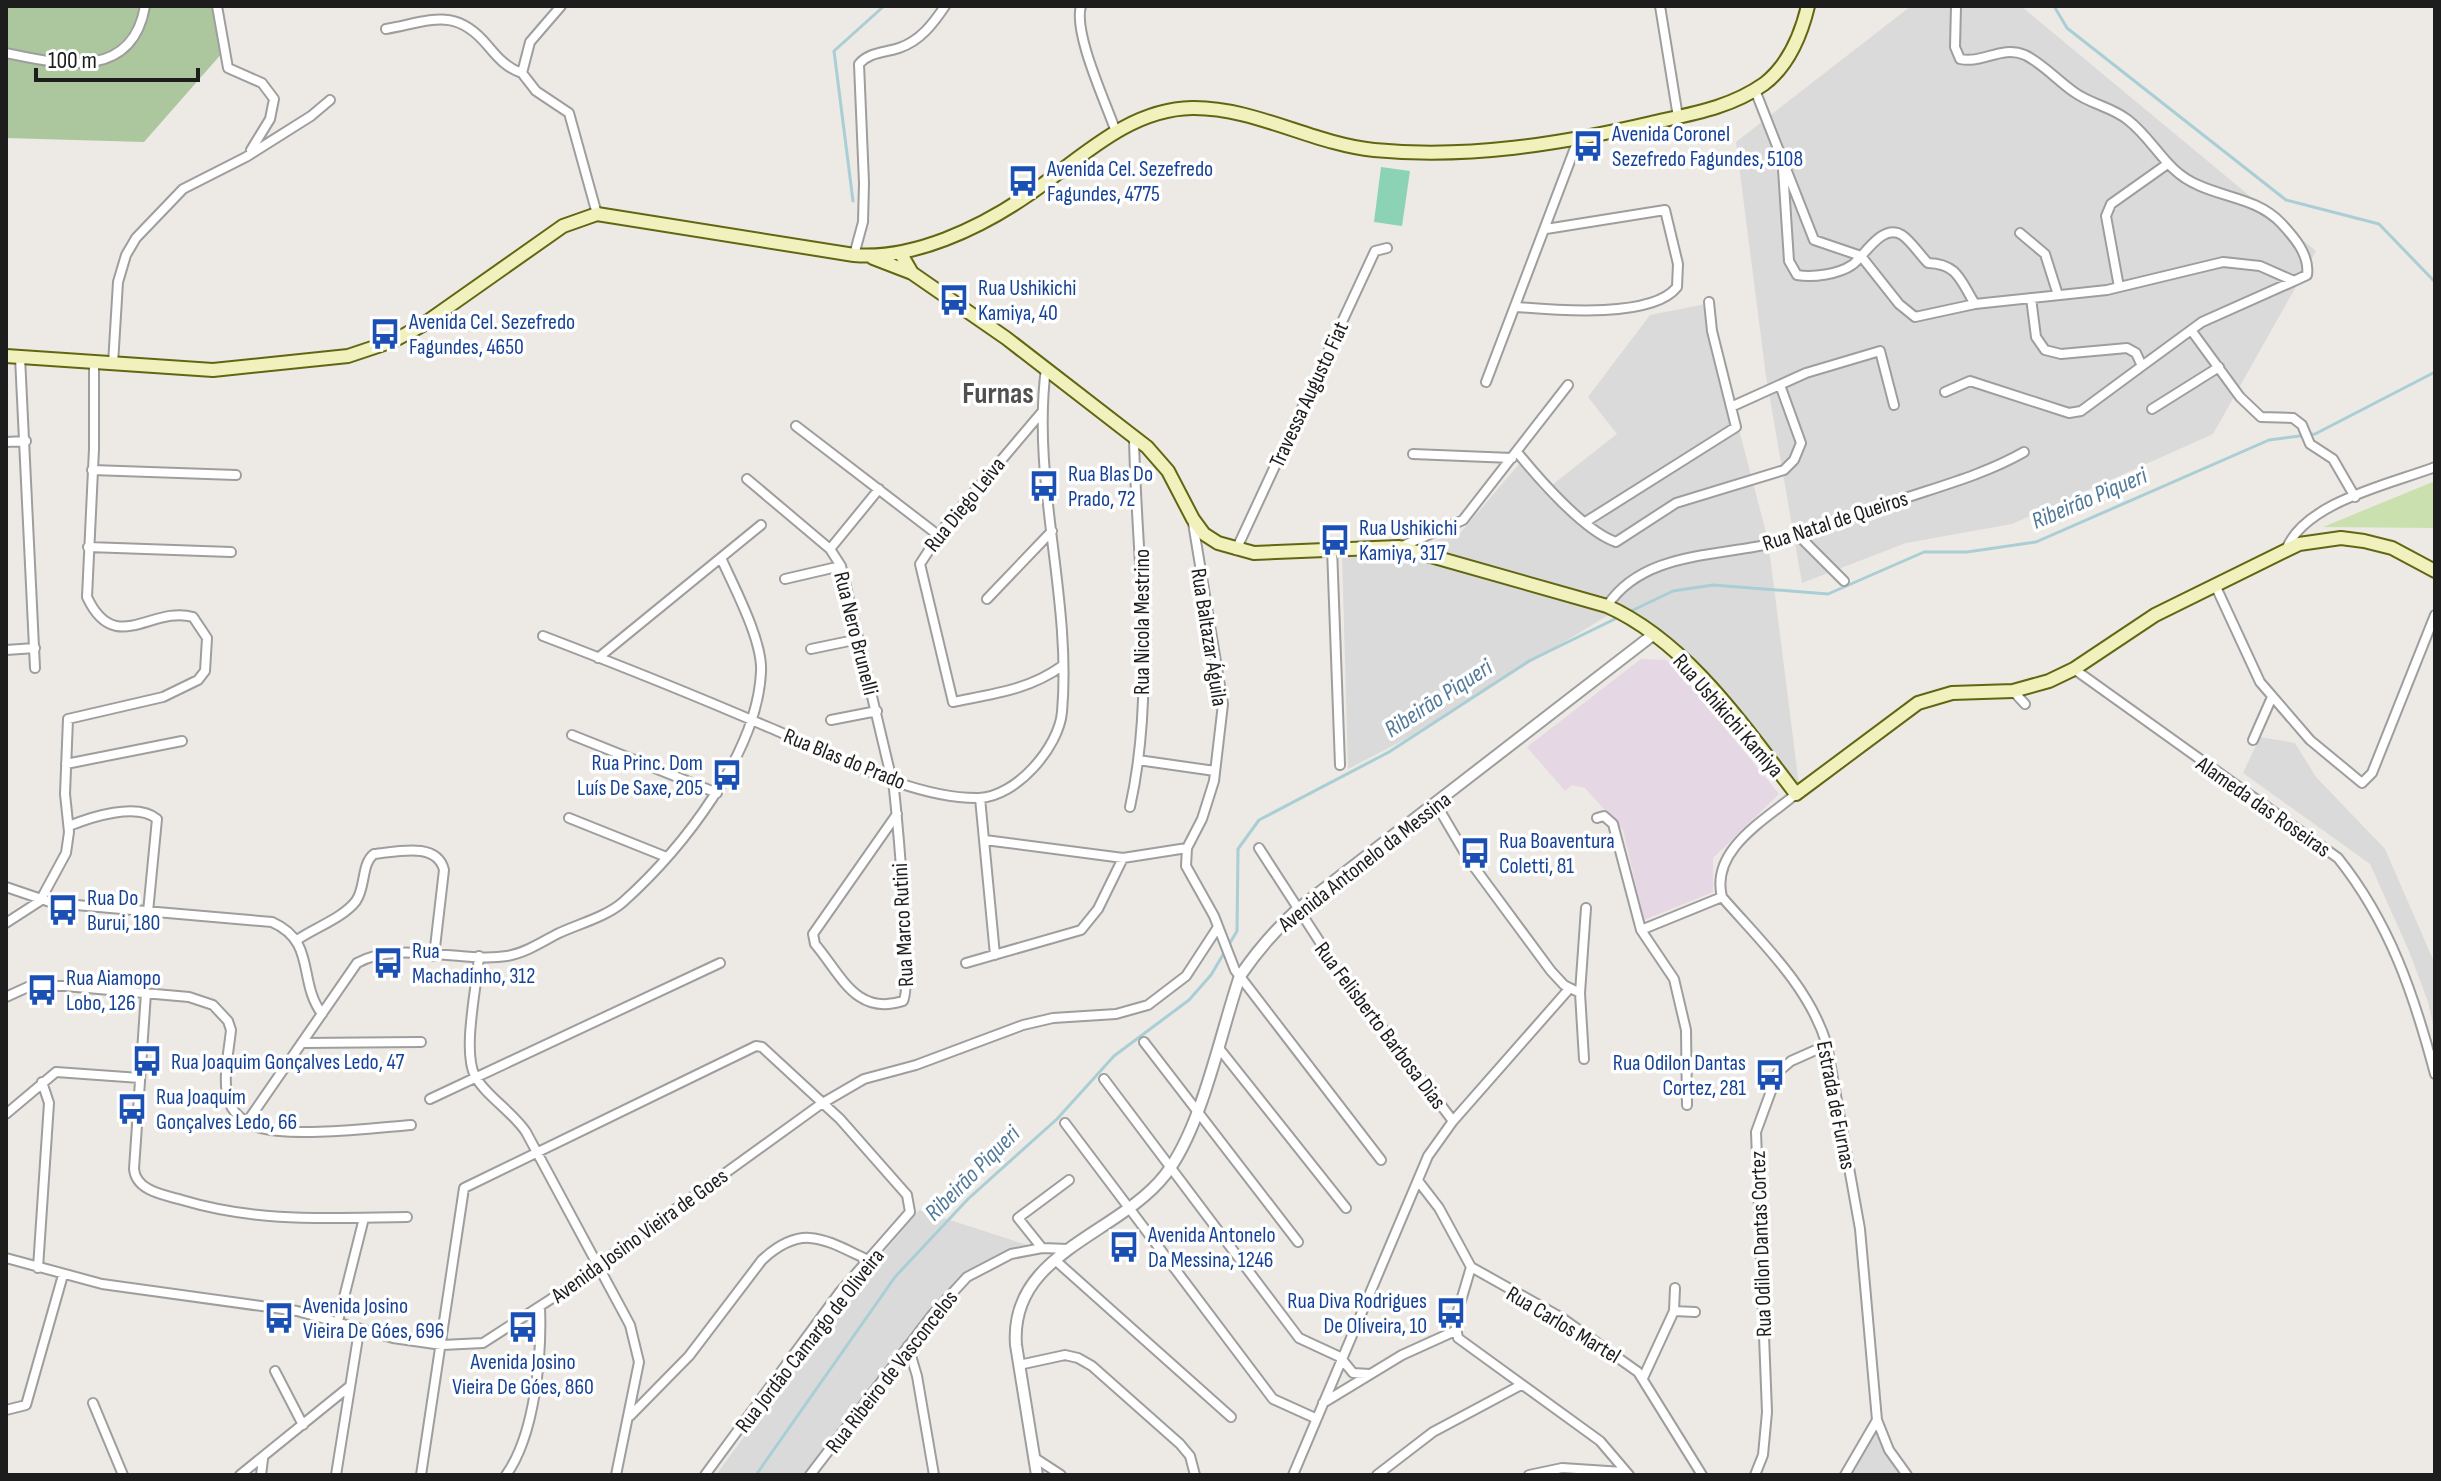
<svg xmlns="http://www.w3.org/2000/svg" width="2441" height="1481" font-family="'Sofia Sans Condensed',sans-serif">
  <rect width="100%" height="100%" fill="#ede9e4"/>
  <path fill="#dbdada" d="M1911 6H2021L2316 251 2213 434 2012 524 1906 543 1802 583 1766 376 1736 142Z
    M1706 304 1768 540 1799 785 1680 649 1615 611 1402 741 1348 769 1342 553 1406 551 1461 532 1520 463 1543 492 1617 434 1588 397 1650 315Z
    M2260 737 2295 743 2316 777 2385 849 2435 964V1034L2428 1002 2409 951 2370 864 2243 773Z
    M919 1210 1030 1246 978 1265 931 1312 806 1475H716L845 1299Z
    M1884 1421 1886 1439 1910 1475H1849L1865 1441Z"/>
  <path fill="#e5d7e3" d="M1641 659 1666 660 1679 672 1779 794 1713 858V892L1644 920 1623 830 1585 788 1572 785 1565 791 1527 747Z"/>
  <path fill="#cae1af" d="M2435 481V528L2323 527Z"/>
  <path fill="#acc79d" d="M6 6H219L223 52 144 142 6 138Z"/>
  <path fill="#8bd3b4" d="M1381 167 1410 171 1402 226 1374 222Z"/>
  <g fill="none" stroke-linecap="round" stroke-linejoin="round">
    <path stroke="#a9ced6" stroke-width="3" d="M2054 6 2067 28 2286 200 2379 224 2435 282
      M853 201 834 51 884 6
      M1627 613 1673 591 1713 585 1828 594 1924 552H1967L2036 542 2269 440 2315 434 2435 372
      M756 1475 895 1277 968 1199 1057 1119 1114 1056 1189 1000 1211 975 1237 931 1238 849 1259 820 1389 752 1529 661 1621 616"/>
    <defs>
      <path id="minor" d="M217 6 228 68 262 83 274 99 270 119 251 150
        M561 6 530 42 522 73 536 91 569 113 597 214
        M1081 6C1073 33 1106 103 1116 132
        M1660 6 1678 117
        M386 29C431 21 455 6 488 46 498 58 507 68 522 73
        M6 53C59 64 132 82 145 6
        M1755 90 1814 240 1861 256 1899 304 1915 317 1975 304 2107 290 2223 262 2260 266 2294 281 2307 275C2310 255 2294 237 2281 223 2258 199 2226 198 2198 185 2165 171 2155 141 2128 120 2112 107 2090 104 2074 92 2058 81 2042 63 2025 55 2001 45 1983 64 1960 59L1955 47 1956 6
        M1783 169 1789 261 1797 275C1813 278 1839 274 1852 265 1863 258 1882 222 1902 235 1911 241 1920 255 1928 263 1958 264 1960 280 1975 304
        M2020 233 2045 254 2058 295
        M854 255 863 222 864 183 859 64C869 52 884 53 899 48 920 41 933 24 945 6
        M2119 287 2106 216 2111 204 2166 165
        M2031 298 2036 337 2045 350 2061 354 2127 348 2136 353 2142 366 2202 322 2294 281
        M1517 307C1554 310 1652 319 1677 287L1678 264 1665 210 1546 229
        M2191 330 2240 397 2261 417 2293 418 2302 425 2310 444 2333 459 2355 497
        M20 357 35 668
        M113 364 118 282 126 255 136 238 183 189 246 157 311 116 330 100
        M1486 382 1578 140
        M1945 392 1970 381 2069 413 2081 411 2142 366
        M1733 406 1806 373 1880 351 1894 405
        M2152 409 2219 367
        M1042 412 943 529 920 564 953 702C992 694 1029 690 1062 666
        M796 426 938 535
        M6 442 26 441
        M1517 452C1538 478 1584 531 1616 542L1676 503 1784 470 1794 460 1801 443 1780 385
        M1413 454 1512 458
        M92 470 236 475
        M747 479 830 549 841 566 894 789C897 817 913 989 903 1001 856 1016 842 976 815 944L813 934 897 814
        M1587 521 1736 427 1712 331 1709 302
        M1193 523 1223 704 1214 781 1202 819 1187 848 1186 866 1214 916 1235 970 1381 1160
        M1799 536 1844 581
        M88 547 231 552
        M1400 547 1463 520 1568 385
        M1332 548 1340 765
        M830 549 879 489
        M1236 550 1375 251 1387 248
        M2286 550C2304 502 2391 484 2435 467
        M785 579 841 566
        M2216 587 2260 682 2310 740 2362 783 2372 773 2435 615
        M987 599 1052 531
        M1607 606C1644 550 1721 557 1778 542 1816 533 1851 516 1888 504 1933 488 1982 476 2024 452
        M543 636C619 665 694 695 768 727 831 753 910 799 979 798 1016 797 1059 747 1062 712 1072 598 1031 482 1046 368
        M811 649 859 639
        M6 650 35 648
        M598 658 761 525
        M2074 669 2338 858C2390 923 2414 995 2435 1074
        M2013 691 2025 704
        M831 720 877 711
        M572 735 717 793
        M2253 740 2272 697
        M1138 760 1215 771
        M66 764 182 741
        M1796 794C1765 820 1710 850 1722 897 1762 943 1809 986 1827 1045L1860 1229 1877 1420 1889 1450 1907 1475
        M980 798 995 955
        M1436 804 1469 860 1551 971 1564 985 1580 993
        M1130 807C1157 686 1136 560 1134 437
        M569 818 664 856
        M1597 818 1604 816 1613 824 1641 930 1674 979 1686 1030 1687 1105
        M69 826C91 817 137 802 157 819L148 912
        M985 840 1123 858 1187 848
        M1259 848 1336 967 1453 1121
        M6 887 53 903 272 922C317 942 297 980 322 1014
        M6 923 40 901 66 853 69 832 65 794 68 719 163 697 198 680 205 671 207 638 193 617C152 605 115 657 87 597L94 449V362
        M1641 930 1722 897
        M297 940C314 928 343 918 356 901 366 887 361 864 374 854 396 852 437 841 444 870L434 956
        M479 956C477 986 462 1051 475 1076 485 1095 513 1112 526 1132L630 1325 639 1362 616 1475
        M966 963 1081 930 1098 909 1123 858
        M146 993 134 1169C136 1191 164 1195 182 1200 259 1223 327 1218 407 1217
        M6 997 30 986H65L189 997 213 1005 228 1021 231 1030C229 1051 221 1085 230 1104 234 1114 247 1124 257 1127 292 1138 373 1128 411 1125
        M1144 1042 1298 1242
        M302 1043 421 1042
        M1218 1047 1346 1208
        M1584 1059 1580 993 1586 908
        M1104 1079 1299 1338 1340 1357 1353 1373 1370 1374
        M430 1099 720 963
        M6 1114 56 1072 140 1078
        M247 1122 357 963C396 940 462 963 507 956 525 953 542 942 557 934 578 924 606 917 623 902 682 849 757 754 761 672 763 641 734 587 721 558
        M1065 1123 1273 1399 1315 1418
        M1419 1182 1439 1208 1471 1267 1562 1318 1638 1372 1702 1475
        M1042 1248 1018 1218 1069 1180
        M6 1258 102 1284 297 1311 393 1338 442 1345 483 1343 551 1299 821 1104 864 1079 916 1065 1023 1025 1053 1018 1116 1014 1148 1005 1186 976 1218 927
        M1055 1260 1231 1417
        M1471 1267 1455 1321 1458 1338 1600 1441 1629 1475
        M38 1268 49 1103 42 1082
        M1674 1311 1695 1312
        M337 1325 364 1218
        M908 1346 917 1376 934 1475
        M1019 1365 1065 1355 1078 1358 1092 1366 1180 1444 1190 1456 1195 1475
        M275 1371 303 1425
        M1643 1378 1674 1311 1675 1288
        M93 1403 123 1475
        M1323 1403 1402 1355 1455 1331
        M6 1410 26 1405 63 1275
        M630 1416 689 1356 762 1260C802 1223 824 1239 868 1260
        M1035 1458 1061 1475
        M240 1475 350 1386
        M261 1475 263 1459
        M336 1475 359 1331
        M421 1475 464 1188 756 1046 762 1047 840 1119 907 1195 910 1212 839 1293 705 1475
        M506 1475C535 1435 542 1355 540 1307
        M810 1475 933 1314 967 1277 1011 1254 1042 1248 1068 1249
        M1293 1475 1428 1156 1453 1121 1569 989
        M1377 1475 1433 1432 1521 1385
        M1529 1475 1562 1468 1623 1472
        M1755 1475 1763 1455 1767 1412 1756 1132 1778 1072 1791 1061 1827 1045
        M1845 1475 1877 1420"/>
      <path id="tertiary" d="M1037 1475 1016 1345C1009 1253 1118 1235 1165 1175 1202 1128 1220 1034 1240 976 1257 951 1275 930 1298 909L1654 634"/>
      <path id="secondary" d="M901 254 912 273 1006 338 1147 447 1168 471 1193 519 1204 534 1218 543 1254 553 1399 547 1607 606C1687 642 1743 725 1796 794L1918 703 1952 693 2013 691 2049 681 2074 669 2155 615 2299 544 2341 538 2364 541 2392 548 2435 571
        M873 258 912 273
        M6 356 213 370 348 356 393 341 421 326 563 226 597 214 854 255C913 260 980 228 1028 195 1078 161 1127 109 1192 108 1254 107 1313 144 1374 150 1468 159 1561 144 1651 123 1691 114 1730 108 1764 84 1789 65 1801 35 1808 6"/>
    </defs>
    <use href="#minor" stroke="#9e9e9e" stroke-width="12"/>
    <use href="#tertiary" stroke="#9e9e9e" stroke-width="14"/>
    <use href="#secondary" stroke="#616611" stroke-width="16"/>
    <use href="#minor" stroke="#fff" stroke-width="8"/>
    <use href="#tertiary" stroke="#fff" stroke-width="10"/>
    <use href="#secondary" stroke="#f1f1bd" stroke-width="12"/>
  </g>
  <defs>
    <symbol id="bus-bare" viewBox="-9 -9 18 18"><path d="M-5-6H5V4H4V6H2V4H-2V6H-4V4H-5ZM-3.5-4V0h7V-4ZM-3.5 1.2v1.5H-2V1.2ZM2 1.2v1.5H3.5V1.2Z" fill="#1a4fb4" stroke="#fff" stroke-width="2.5" paint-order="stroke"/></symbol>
  </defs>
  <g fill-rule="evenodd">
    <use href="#bus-bare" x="1566" y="124" width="44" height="44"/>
    <use href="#bus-bare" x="1001" y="159" width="44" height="44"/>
    <use href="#bus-bare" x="932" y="278" width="44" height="44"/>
    <use href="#bus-bare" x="363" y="312" width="44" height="44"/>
    <use href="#bus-bare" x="1022" y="464" width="44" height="44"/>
    <use href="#bus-bare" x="1313" y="518" width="44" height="44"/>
    <use href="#bus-bare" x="705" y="753" width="44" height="44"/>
    <use href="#bus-bare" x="1453" y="831" width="44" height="44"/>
    <use href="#bus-bare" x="41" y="888" width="44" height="44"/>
    <use href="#bus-bare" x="366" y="941" width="44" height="44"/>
    <use href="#bus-bare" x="20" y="968" width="44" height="44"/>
    <use href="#bus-bare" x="125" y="1039" width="44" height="44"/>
    <use href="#bus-bare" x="1748" y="1053" width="44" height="44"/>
    <use href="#bus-bare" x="110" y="1087" width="44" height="44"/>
    <use href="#bus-bare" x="1102" y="1225" width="44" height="44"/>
    <use href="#bus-bare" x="1429" y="1291" width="44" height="44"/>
    <use href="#bus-bare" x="257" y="1296" width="44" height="44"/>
    <use href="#bus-bare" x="501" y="1305" width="44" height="44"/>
  </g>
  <g text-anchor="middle" stroke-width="7" stroke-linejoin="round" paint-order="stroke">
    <g font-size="22" fill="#164399" stroke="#fff" text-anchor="start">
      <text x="1612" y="141">Avenida Coronel<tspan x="1612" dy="25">Sezefredo Fagundes, 5108</tspan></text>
      <text x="1047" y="176">Avenida Cel. Sezefredo<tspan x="1047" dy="25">Fagundes, 4775</tspan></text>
      <text x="978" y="295">Rua Ushikichi<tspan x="978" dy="25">Kamiya, 40</tspan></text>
      <text x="409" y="329">Avenida Cel. Sezefredo<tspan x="409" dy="25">Fagundes, 4650</tspan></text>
      <text x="1068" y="481">Rua Blas Do<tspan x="1068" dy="25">Prado, 72</tspan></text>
      <text x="1359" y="535">Rua Ushikichi<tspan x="1359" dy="25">Kamiya, 317</tspan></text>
      <text x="703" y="770" text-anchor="end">Rua Princ. Dom<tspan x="703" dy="25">Luís De Saxe, 205</tspan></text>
      <text x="1499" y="848">Rua Boaventura<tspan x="1499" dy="25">Coletti, 81</tspan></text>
      <text x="87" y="905">Rua Do<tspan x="87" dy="25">Burui, 180</tspan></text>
      <text x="412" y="958">Rua<tspan x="412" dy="25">Machadinho, 312</tspan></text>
      <text x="66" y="985">Rua Aiamopo<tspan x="66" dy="25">Lobo, 126</tspan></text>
      <text x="171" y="1069">Rua Joaquim Gonçalves Ledo, 47</text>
      <text x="1746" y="1070" text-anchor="end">Rua Odilon Dantas<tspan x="1746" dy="25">Cortez, 281</tspan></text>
      <text x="156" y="1104">Rua Joaquim<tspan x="156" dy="25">Gonçalves Ledo, 66</tspan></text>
      <text x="1148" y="1242">Avenida Antonelo<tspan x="1148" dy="25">Da Messina, 1246</tspan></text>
      <text x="1427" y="1308" text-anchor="end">Rua Diva Rodrigues<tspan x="1427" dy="25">De Oliveira, 10</tspan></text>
      <text x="303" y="1313">Avenida Josino<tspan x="303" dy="25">Vieira De Góes, 696</tspan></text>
      <text x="523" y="1369" text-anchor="middle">Avenida Josino<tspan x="523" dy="25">Vieira De Góes, 860</tspan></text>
    </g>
    <g font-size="22" fill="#1d1d1d" stroke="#fff">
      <text transform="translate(1308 394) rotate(-65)" y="8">Travessa Augusto Fiat</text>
      <text transform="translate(964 504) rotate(-51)" y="8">Rua Diego Leiva</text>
      <text transform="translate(1835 520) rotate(-18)" y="8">Rua Natal de Queiros</text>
      <text transform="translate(1141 622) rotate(-90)" y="8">Rua Nicola Mestrino</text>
      <text transform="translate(857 633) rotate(76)" y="8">Rua Nero Brunelli</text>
      <text transform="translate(1210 637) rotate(81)" y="8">Rua Baltazar Águila</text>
      <text transform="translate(1729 715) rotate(49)" y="8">Rua Ushikichi Kamiya</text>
      <text transform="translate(845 758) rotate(22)" y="8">Rua Blas do Prado</text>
      <text transform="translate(2264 806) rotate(35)" y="8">Alameda das Roseiras</text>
      <text transform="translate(1364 861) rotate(-38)" y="8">Avenida Antonelo da Messina</text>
      <text transform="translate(902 925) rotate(-93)" y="8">Rua Marco Rutini</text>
      <text transform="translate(1381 1025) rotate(53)" y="8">Rua Felisberto Barbosa Dias</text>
      <text transform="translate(1837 1105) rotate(79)" y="8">Estrada de Furnas</text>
      <text transform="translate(639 1235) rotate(-36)" y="8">Avenida Josino Vieira de Goes</text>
      <text transform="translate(1760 1244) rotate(-92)" y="8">Rua Odilon Dantas Cortez</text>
      <text transform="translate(1564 1324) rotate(31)" y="8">Rua Carlos Martel</text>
      <text transform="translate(809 1340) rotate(-52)" y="8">Rua Jordão Camargo de Oliveira</text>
      <text transform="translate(891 1371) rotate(-52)" y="8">Rua Ribeiro de Vasconcelos</text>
    </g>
    <g font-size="24" font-style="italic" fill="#527a9a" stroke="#fff">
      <text transform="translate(2089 498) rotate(-23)" y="8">Ribeirão Piqueri</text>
      <text transform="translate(1438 698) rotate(-33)" y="8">Ribeirão Piqueri</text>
      <text transform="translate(972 1173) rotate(-45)" y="8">Ribeirão Piqueri</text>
    </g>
    <g font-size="30" font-weight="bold" fill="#505050" stroke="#fff">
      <text x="998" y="403">Furnas</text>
    </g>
  </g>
  <rect width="2441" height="1481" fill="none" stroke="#1d1d1d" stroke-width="16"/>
  <path d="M36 68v12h162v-12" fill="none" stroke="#1d1d1d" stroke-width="4"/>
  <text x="48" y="68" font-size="24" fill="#1d1d1d" stroke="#ffffff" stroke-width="6" paint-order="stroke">100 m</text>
</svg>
